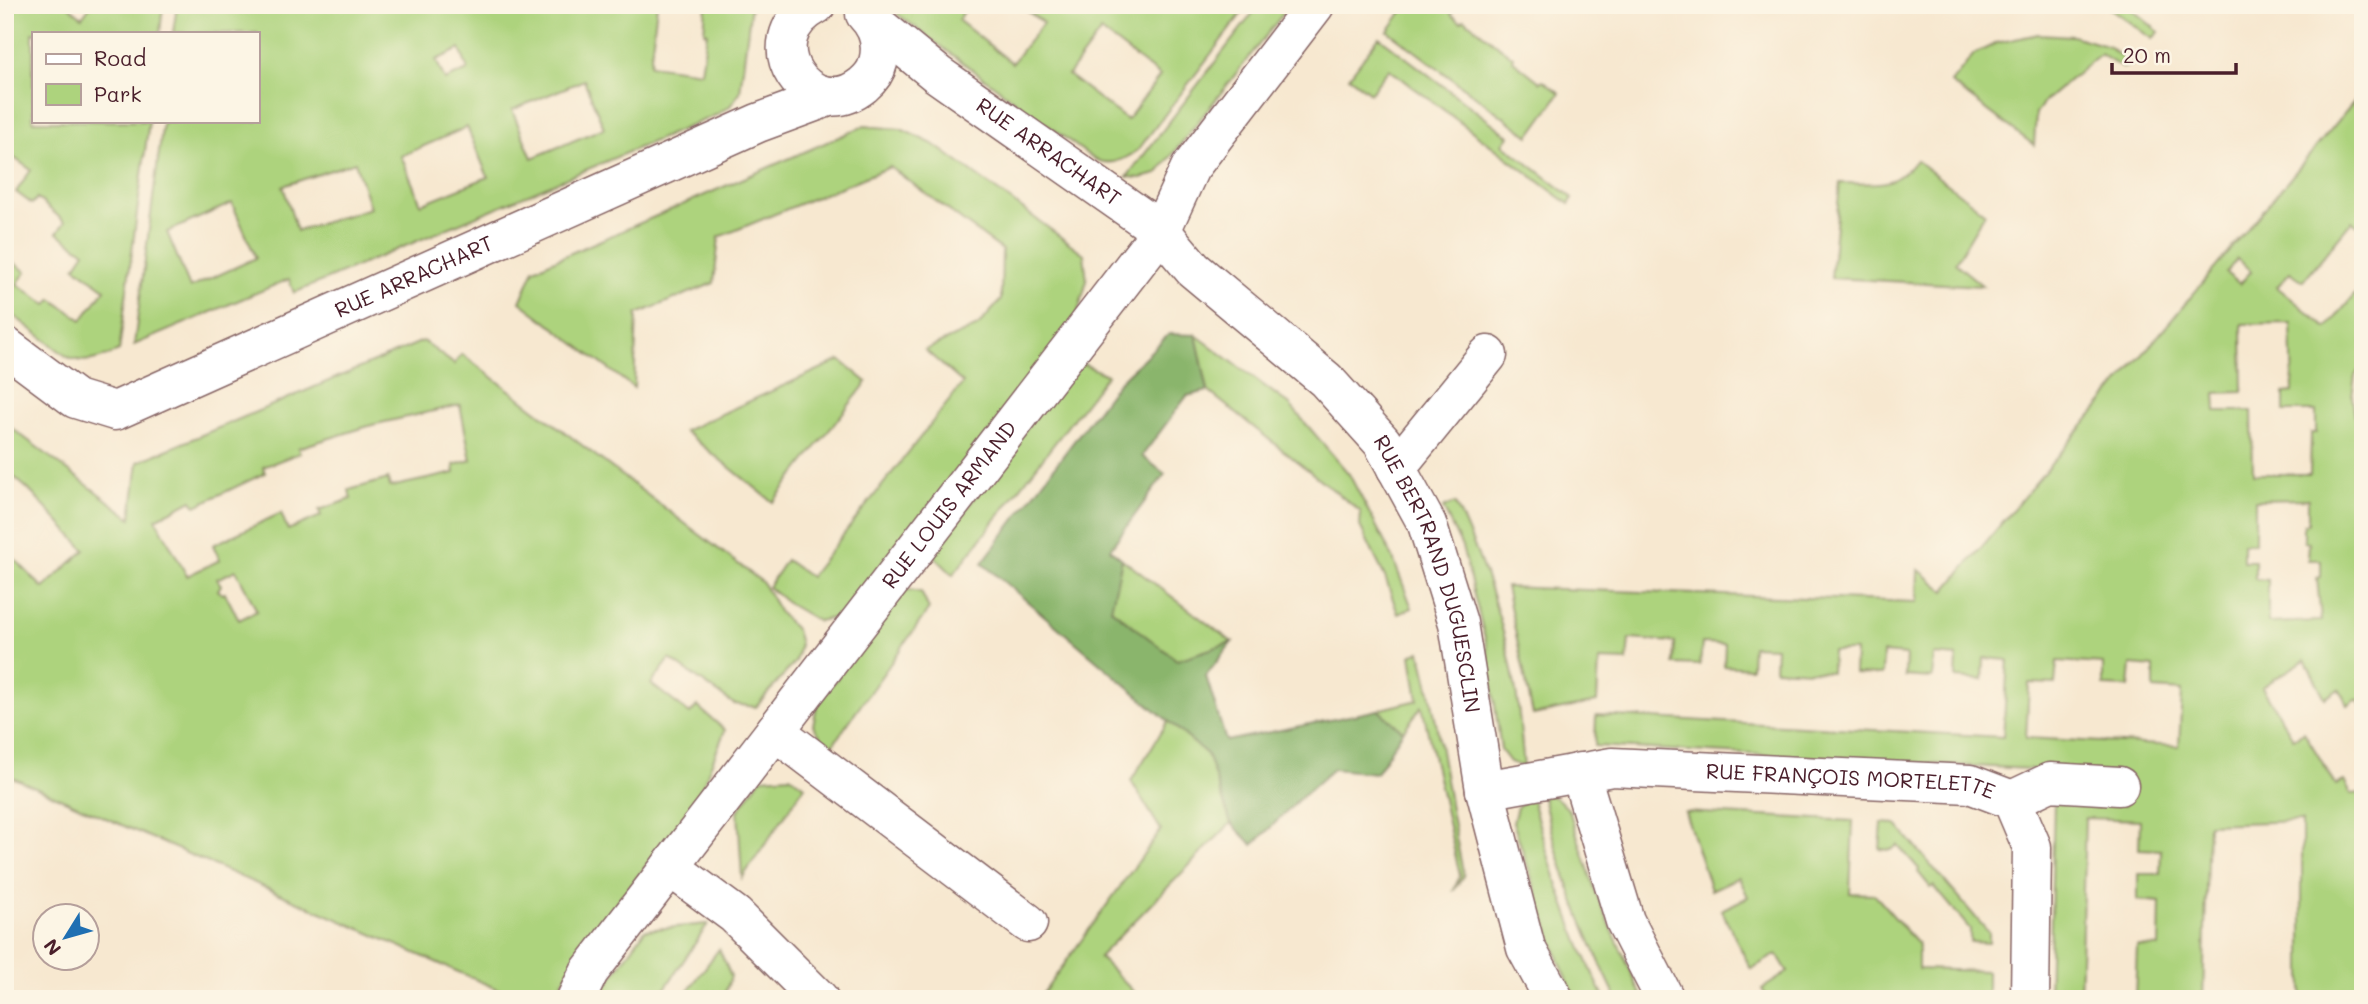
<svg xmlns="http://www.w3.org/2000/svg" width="2368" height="1004" font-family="Mali,sans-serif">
  <rect width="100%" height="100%" fill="#fcf5e5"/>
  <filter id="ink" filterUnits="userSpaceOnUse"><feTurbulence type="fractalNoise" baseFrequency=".0143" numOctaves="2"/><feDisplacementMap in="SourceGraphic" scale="14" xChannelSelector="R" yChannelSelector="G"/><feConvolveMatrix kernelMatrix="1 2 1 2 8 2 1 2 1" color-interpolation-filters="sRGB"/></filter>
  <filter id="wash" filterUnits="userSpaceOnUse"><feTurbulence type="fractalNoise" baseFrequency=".00686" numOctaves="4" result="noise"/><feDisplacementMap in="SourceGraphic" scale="28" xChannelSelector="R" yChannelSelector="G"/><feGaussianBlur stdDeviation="1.57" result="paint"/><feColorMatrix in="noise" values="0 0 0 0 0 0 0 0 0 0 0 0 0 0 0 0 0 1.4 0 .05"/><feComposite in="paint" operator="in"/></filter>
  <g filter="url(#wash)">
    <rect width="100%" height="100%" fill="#f7e8d0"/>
    <path fill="#add37d" stroke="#7c7954" stroke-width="2" fill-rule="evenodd" d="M5 5H67L82 17 91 5H163L160 33H33V121H149L119 351C101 358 85 366 66 356L5 309V256L26 272 17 284 47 305 52 299 82 320 105 289 75 267 85 252 57 233 65 222 37 198 32 204 16 192 31 170 13 157 7 164 5 162Z
      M177 5H657L650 65 701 72 707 33 704 32 706 5H751L740 92 730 106 716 115 294 293 289 279 134 345 163 121H257V33H173ZM460 49 468 70 445 80 436 60ZM584 80 604 128 532 158 512 110ZM467 127 488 177 421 204 401 156ZM355 162 370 208 297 231 283 186ZM232 203 256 258 190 288 167 232Z
      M885 5H969L958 20 1012 63 1043 23 1019 5H1248L1138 150C1124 161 1108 168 1091 157ZM1101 31 1160 76 1127 120 1068 75Z
      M1259 5H1290L1157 174 1141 178 1127 177Z
      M1407 5H1457L1451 14 1461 22 1464 19 1513 57 1512 60 1540 82 1543 80 1560 93 1529 136 1388 31Z
      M2106 5H2129V7L2159 32 2152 39Z
      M2038 34 2073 36 2109 47 2131 65 2122 68 2100 54 2045 101 2036 113 2034 145 1951 83 1974 54 1997 43Z
      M1379 37 1509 136 1503 144 1573 198 1569 204 1389 69 1370 93 1349 77Z
      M2363 91V229L2352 221 2303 281 2290 272 2277 287 2327 328 2360 288 2363 290V364L2355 376 2352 396 2355 418 2363 434V707L2358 699 2348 705 2339 689 2325 698 2305 660 2262 687 2293 738 2304 732 2336 785 2344 781 2351 794 2363 793V999H2302V821L2208 824 2203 999H2135L2137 946 2159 947 2160 902 2138 900V874H2160L2161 850 2139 849 2140 820 2085 818 2080 999H2049L2054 801 2124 805 2126 774 1595 746 1596 715 2003 737 2008 660 1984 658 1983 680 1956 678 1957 657 1934 655 1932 678 1905 676 1906 655 1883 653 1882 675 1854 674 1855 651H1832L1831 672 1775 669 1776 647 1752 646 1751 668 1724 666 1725 644 1702 643 1700 665 1674 664 1675 642 1629 639 1627 661 1599 660 1597 702 1533 715 1506 587 1917 602 1918 569 1945 591ZM2237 259 2251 271 2240 284 2226 273ZM2291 323 2293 392 2284 393V411H2316V433H2311L2310 474H2253L2252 411H2216L2215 393 2243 392 2242 324ZM2308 499V524L2304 525V541L2309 542 2308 560H2321V577L2317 578 2321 621 2268 623V580L2255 579V561H2243V543H2255V500ZM2057 661 2103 664V686L2129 687 2131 665 2154 667V689L2182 691 2179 746 2026 738 2029 683 2055 684Z
      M864 126 901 129 935 145 1084 254 1087 281 1075 322 848 615 818 621 789 604 768 587 786 560 810 577 963 383 925 350 978 326 1001 300 1002 250 890 167 719 237 714 283 637 314 634 388 520 302 534 269Z
      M1916 160 1985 213 1955 263 1983 286 1831 278 1840 183C1874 183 1893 190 1916 160Z
      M1196 335 1290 405 1349 474 1392 556 1412 608 1398 614 1385 577 1360 526 1361 512 1208 391Z
      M423 341 454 364 462 354 762 582 780 613 796 630 800 644 796 661 756 707 734 704 670 659 651 684 690 714 697 706 725 730 697 800 580 951 553 999H504L502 991 5 774V549L43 588 85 550 29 490 5 469V423L131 518 138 462ZM460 405 471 460 454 465 455 473 390 487 388 479 349 490 351 499 319 510 321 516 288 530 281 513 213 545 220 560 187 576 156 519 192 500 196 506 265 473 263 467 300 453 298 448 372 425ZM236 570 257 611 239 620 225 593 222 594 218 590 221 585 217 579Z
      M840 360 867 382 773 502 684 431Z
      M1077 361 1107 375 953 575 932 554Z
      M1455 503C1483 561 1504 623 1515 686 1520 713 1521 740 1524 767L1510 762 1501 750 1487 646 1462 547 1443 508Z
      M1122 559 1232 642 1177 661 1111 609Z
      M902 589 921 592 929 609 829 750 813 725 817 705Z
      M1420 651C1440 724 1447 801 1464 876L1453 891 1460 876 1422 706 1403 731 1378 710 1418 700 1411 655Z
      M1168 721 1207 754 1231 823 1099 957 1141 999H1039L1161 830 1131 781Z
      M790 776 805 786 742 878 738 811 761 778Z
      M1550 795 1559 800 1569 810 1597 896 1643 999H1617C1585 934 1558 868 1543 797Z
      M1531 796C1550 866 1572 934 1605 999H1576L1560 963 1513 822 1517 807Z
      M1685 812 1853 821 1850 893 1874 894 1918 944V969L1987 971V999H1768L1762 989 1788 972 1777 954 1751 969 1721 910 1748 897 1739 877 1711 890Z
      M1882 823 1896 824 1989 933V943L1970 942V929L1934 886 1931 888 1918 872 1919 869 1898 845 1891 850 1880 849Z
      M708 924 658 999H597L645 930Z
      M719 949 731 976 723 999H682Z"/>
    <path fill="#8ab56c" stroke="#6a6a4c" stroke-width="2" d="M1169 334 1196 335 1208 391 1187 396 1142 456 1165 474 1110 549 1122 559 1111 609 1177 660 1232 642 1206 676 1226 741 1378 710 1403 731 1376 773 1333 769 1297 801 1253 845 1231 823 1207 754 982 563 1117 384Z"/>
  </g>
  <g filter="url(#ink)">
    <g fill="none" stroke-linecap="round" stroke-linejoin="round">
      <defs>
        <g id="minor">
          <path d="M816 5C749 41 811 127 863 85 870 79 876 72 878 63 883 44 878 27 865 14"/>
          <path id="s1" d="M872 21 937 74 1161 231 1193 269 1326 380 1382 442 1427 524 1458 623 1485 790 1526 948 1554 999"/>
          <path id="s2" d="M5 346 76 399 115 411 758 123 831 96"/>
          <path d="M1396 468 1488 355"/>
          <path d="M775 731 1028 923"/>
          <path d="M1580 772 1625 921 1665 999"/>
          <path id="s3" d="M1485 790 1612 767 1970 784 2012 800 2032 847 2030 999"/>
          <path d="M2012 800 2050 782 2119 786"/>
          <path d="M670 867 735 915 819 999"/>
          <path id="s4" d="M576 999 589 972 1161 231 1190 168 1315 5"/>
        </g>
      </defs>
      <use href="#minor" stroke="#876565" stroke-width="41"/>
      <use href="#minor" stroke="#fff" stroke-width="38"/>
    </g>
  </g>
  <g text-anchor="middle" stroke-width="5" stroke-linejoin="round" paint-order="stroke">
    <g font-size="21" fill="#4a1f2b" stroke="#fcf5e5">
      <text dy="7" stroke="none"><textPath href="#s1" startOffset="220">RUE ARRACHART</textPath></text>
      <text dy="7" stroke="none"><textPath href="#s2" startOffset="457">RUE ARRACHART</textPath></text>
      <text dy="7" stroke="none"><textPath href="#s4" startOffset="620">RUE LOUIS ARMAND</textPath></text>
      <text dy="7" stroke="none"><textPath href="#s1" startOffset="805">RUE BERTRAND DUGUESCLIN</textPath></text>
      <text dy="7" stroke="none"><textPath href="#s3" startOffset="368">RUE FRANÇOIS MORTELETTE</textPath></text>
    </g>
  </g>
  <rect width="2368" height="1004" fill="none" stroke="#fcf5e5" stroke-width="28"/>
  <rect x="32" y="32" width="228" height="91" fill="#fcf5e5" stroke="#b59f9b" stroke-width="2"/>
  <rect x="46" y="54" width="35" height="10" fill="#ffffff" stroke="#b59f9b" stroke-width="2"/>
  <text x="94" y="66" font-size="21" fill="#4a1f2b">Road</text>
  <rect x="46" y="84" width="35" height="21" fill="#add37d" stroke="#b59f9b" stroke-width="2"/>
  <text x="94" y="102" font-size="21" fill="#4a1f2b">Park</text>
  <g transform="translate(66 937) rotate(233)"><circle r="33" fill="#fcf5e5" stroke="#b59f9b" stroke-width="2"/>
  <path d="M0-5L12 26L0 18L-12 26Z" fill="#1f6fb2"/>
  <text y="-10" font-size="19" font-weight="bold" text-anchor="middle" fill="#4a1f2b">N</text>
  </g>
  <path d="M2112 63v10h124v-10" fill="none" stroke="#4a1f2b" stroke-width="3.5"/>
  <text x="2123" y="63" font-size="21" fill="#4a1f2b" stroke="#fcf5e5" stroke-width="5" paint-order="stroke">20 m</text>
</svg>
